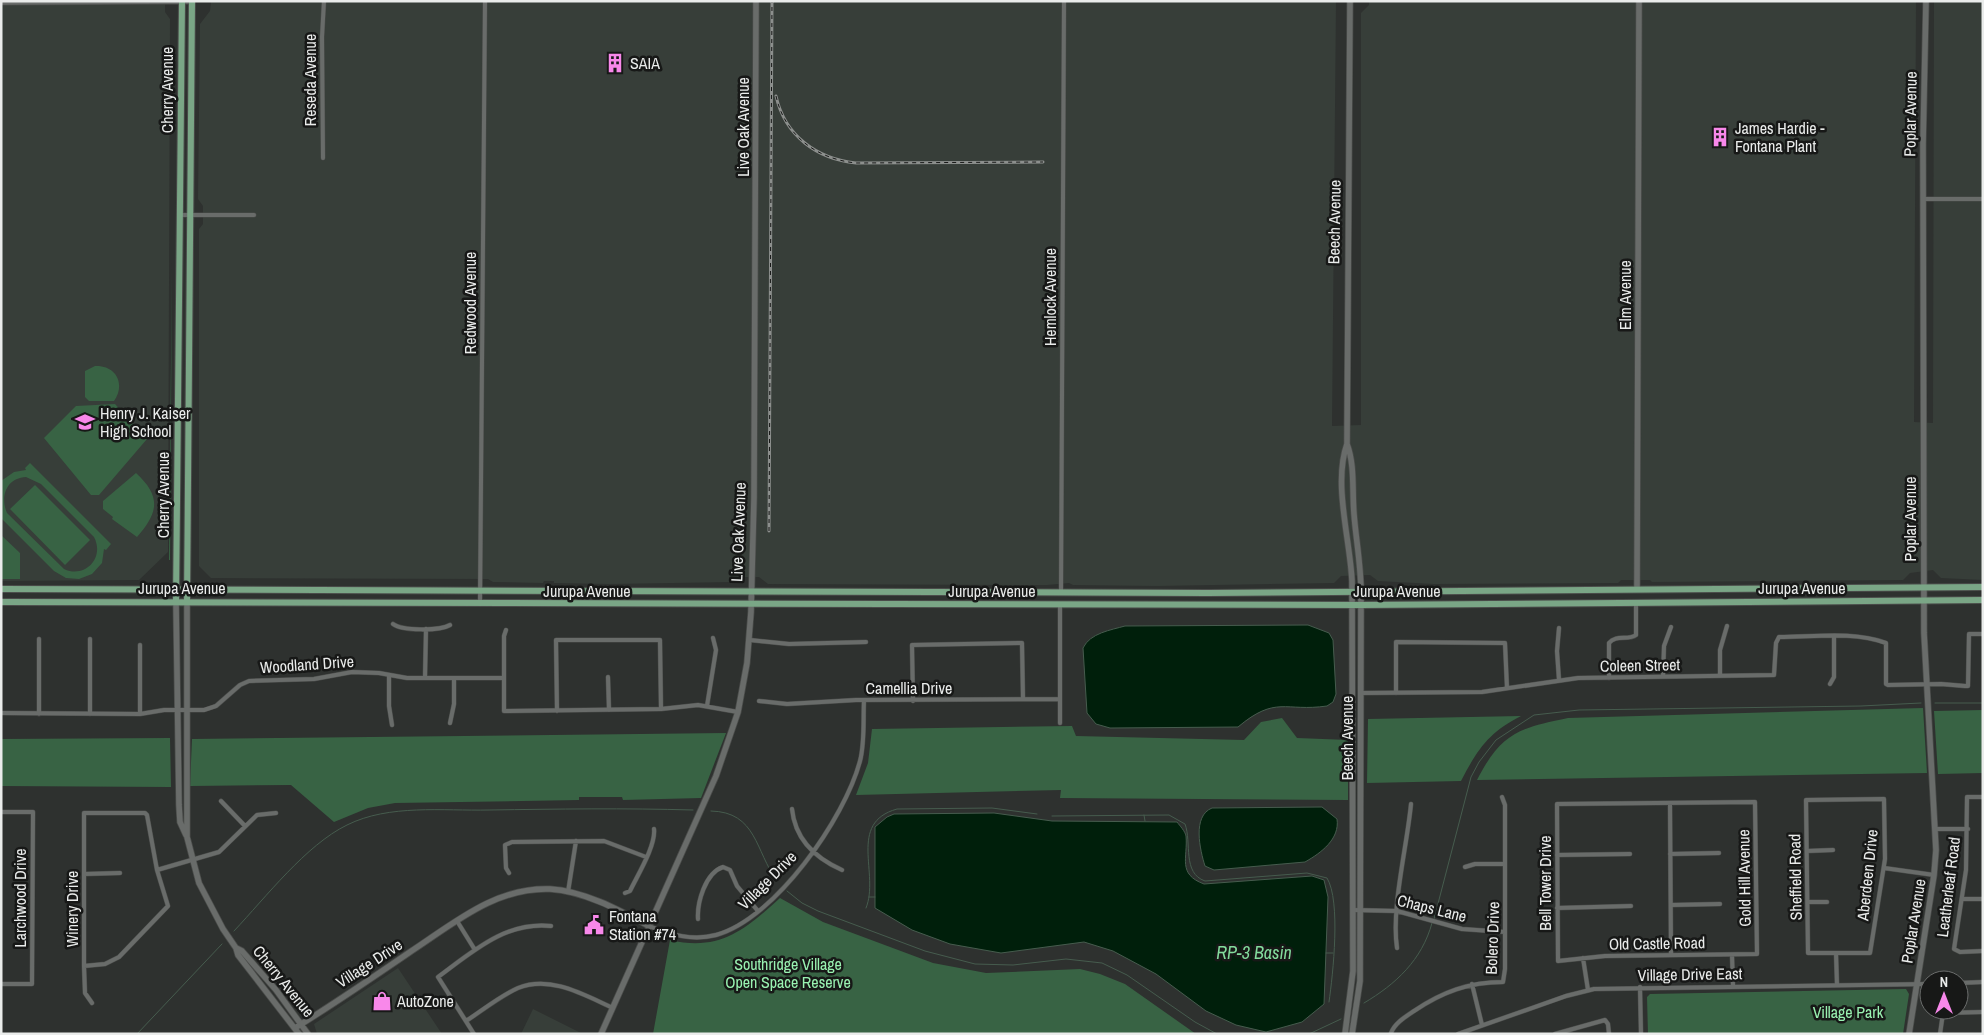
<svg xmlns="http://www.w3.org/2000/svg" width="1984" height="1035" font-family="'Archivo Narrow',sans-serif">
  <rect width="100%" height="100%" fill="#2e312f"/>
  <path fill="#373e39" d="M1 1H165V12L170 19 168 552 139 580 1 581Z
    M211 1H1336L1332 426 1361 425V13L1369 5V1H1916L1914 422 1933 423 1934 1H1983V580L1941 578 1933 570 1910 573 1903 580 1652 582 1650 580H1621L1618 583 1434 584 1378 581 1370 575 1341 576 1334 583 1157 586 1073 585 1069 583 1047 585 768 584 759 577H741L733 582 610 584 554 583V581H544L543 583 493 582 488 579 211 578 199 566V229L203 224V206L198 199 200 24 210 11Z
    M398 968 442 1034H317L314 1024Z
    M533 1009 583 1034H521Z"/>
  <path fill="#386344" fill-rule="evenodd" d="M172 262 170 560H169Z
    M95 366C116 365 126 384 114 401H89L85 397V371Z
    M115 404 147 439 99 495H91L44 438 76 406Z
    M30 463 111 544 106 550 104 549 102 563 92 574 79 579 66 578 54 571 1 518V481L14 472 26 470 25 468ZM26 477 41 484 94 537C105 558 85 579 64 569L7 513C0 497 6 478 26 477Z
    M136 473C162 497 158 513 137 537L112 519 113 517 103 509V501Z
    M35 485 90 540 65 565 10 509Z
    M1 535 20 553V579H1Z
    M1923 708 1927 773 1477 780C1501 733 1519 728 1568 718Z
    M1983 710V773L1938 774 1934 711Z
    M1521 716C1489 732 1477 750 1461 781L1367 783 1368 719Z
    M1282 718 1297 738 1348 740V800L1060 798 1061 790 856 795 868 763 872 729 1072 726 1076 736 1244 740 1261 722Z
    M726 733 701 798 623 800 622 797H579V800L395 803 368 808 334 822 291 785 190 786 192 739Z
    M170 738 171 787 1 786V739Z
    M780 898 823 922 933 963 986 973 1080 969 1100 974 1125 984 1196 1034H653L670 940C720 952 746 929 780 898Z
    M1906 989 1909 994 1903 1034H1648L1647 997 1650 994Z"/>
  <path fill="#001f0b" stroke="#465c4e" d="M1308 625 1329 633 1333 640 1336 694 1333 702 1327 706C1285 712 1276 695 1238 727L1110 728 1096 724 1087 713 1083 648C1090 633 1111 630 1125 626Z
    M1322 807 1337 819C1340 839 1321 853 1305 862L1214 870 1205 866C1200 850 1192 816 1212 808Z
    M994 813 1052 821 1177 822C1180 826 1185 831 1186 836 1188 858 1177 874 1204 884L1312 876 1324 880 1328 897 1324 1004 1302 1022 1266 1032 1236 1025 1206 1011 1156 974 1113 951 1084 942 1001 953 950 944 912 930 875 908V827L887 817 894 814Z"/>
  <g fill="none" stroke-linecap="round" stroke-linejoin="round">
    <path stroke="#465c4e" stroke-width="1" d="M1935 703H1983
      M711 811C757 812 755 851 777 881
      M1144 815 1145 821
      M1052 816 1169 815 1185 824C1192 843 1182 873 1205 881L1307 873 1327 878C1341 901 1333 974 1329 1002
      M787 891 802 903 818 911 925 951 975 964 1013 965 1066 959 1102 963 1127 975 1195 1022 1217 1034
      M869 897H875
      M866 908C880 874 847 823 897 809L992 808 1037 814
      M1434 919 1471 777 1479 762 1496 740 1534 715 1579 710 1861 706 1921 703
      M234 931C266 897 306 845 347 825 389 804 443 811 489 810 557 809 625 808 693 810
      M1326 953H1333
      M1364 1003C1396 984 1422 960 1432 923
      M137 1034 222 944
      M1309 1034 1341 1019"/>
    <defs>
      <path id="street" d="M323 158 322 37 324 1
        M1923 199H1983
        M181 215H254
        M1061 593 1064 1
        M480 604 485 1
        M393 624C402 631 440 631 450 625
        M1559 628 1557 651 1559 680
        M506 630 504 636V711L661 709 698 705 738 712
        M750 640 789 644 866 642
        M140 645V714
        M389 675V706L392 725
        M1720 676V650L1727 626
        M608 677 609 710
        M1663 677 1664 646 1671 627
        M425 678 426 629
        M1609 678V643C1616 634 1628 641 1636 635V603
        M1830 684 1834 677V636
        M1361 693 1482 692 1578 678 1774 675 1776 643 1779 637C1814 637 1853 631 1886 643V684L1888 685 1941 684 1965 686H1968L1969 634H1983
        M1396 693V642L1505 643 1507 688
        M759 701 787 704 856 700 1060 699
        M913 701 912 645 1022 643 1023 699
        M707 706 716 650 713 638
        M557 711 556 640H660L661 709
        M1 713 140 714 164 710H204L216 706 240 685 249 681 314 679 352 672 379 673 407 678H504
        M39 714V639
        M90 714V639
        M450 723 454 704V678
        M1060 723V605
        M1983 797H1967L1966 870 1954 949 1960 952 1983 951
        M1884 799 1885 859 1870 953H1808L1806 800Z
        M221 801 245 826
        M1755 802 1757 954 1605 956 1558 961 1557 804Z
        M1670 803 1671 955
        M792 809C795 839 815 858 842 870
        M1 812H33L32 984H1
        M1935 829H1968
        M1807 851 1833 850
        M1670 854 1719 853
        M1557 855 1630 854
        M1465 867 1475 864H1505
        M1884 868 1934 875
        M157 870 219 852 257 815 276 813
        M509 873 506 868 505 845 512 842 604 841 646 857
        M84 874 120 873
        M568 892 576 841
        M625 893 630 891C637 876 656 846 654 829
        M1962 899H1983
        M1808 902H1827
        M1671 905 1720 904
        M1557 908 1631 906
        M1353 910 1397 911 1462 929 1505 932
        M698 919C697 903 705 873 723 867L730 870 737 886 758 911
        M457 921 475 950
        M649 926C671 935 693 941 716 935 775 919 845 818 860 761 865 742 863 720 864 700
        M1397 948C1391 908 1407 847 1411 804
        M1836 953 1837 985
        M1732 955 1733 986
        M1583 958 1588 990
        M84 966 105 964 119 957 168 906 157 870 147 815 145 813H84V966L85 993 92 1003
        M1959 983 1983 982
        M1472 984 1482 1025
        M1640 987 1641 1034
        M466 1021C483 1010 500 996 518 988 551 975 584 995 613 1008
        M1391 1033C1395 1023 1405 1017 1414 1011 1442 992 1469 982 1503 982L1505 969V805L1502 797
        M474 1034 438 977C472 952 506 921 551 926
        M1458 1034 1566 996 1594 989 1929 984
        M1555 1034 1605 1020 1608 1024 1609 1034
        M1940 1034 1943 1013 1983 1012"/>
      <path id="secondary" d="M1 2 189 1
        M1347 444C1355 465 1352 490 1354 514 1356 540 1361 565 1361 592L1360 981 1352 1034
        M1637 589 1639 1
        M176 602 179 805 180 822 186 835
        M187 602V837L199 883 223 929 236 948 238 955 299 1034
        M236 948 242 951 276 990 308 1034
        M295 1028C334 1004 372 978 410 952 453 924 495 887 550 889 584 891 619 910 649 926
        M601 1034 716 776 738 712 747 663 751 612 754 498 756 1
        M1345 1034 1353 971 1352 581C1350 539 1333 483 1347 444L1350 1
        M1909 1034 1934 875 1936 850 1924 633 1923 144 1926 1"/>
      <path id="primary" d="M1 589 1208 593 1983 587
        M1 602 1361 605 1983 600
        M176 602 182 1
        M187 602 192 1"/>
    </defs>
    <use href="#street" stroke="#4a4c4a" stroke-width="5"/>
    <use href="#secondary" stroke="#4a4c4a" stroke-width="7"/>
    <use href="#primary" stroke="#4a4c4a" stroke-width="8"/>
    <use href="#street" stroke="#696c6a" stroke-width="4"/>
    <use href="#secondary" stroke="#696c6a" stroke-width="5.5"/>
    <use href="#primary" stroke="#7aa686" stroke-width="6"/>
    <defs>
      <path id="rail" d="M776 96C785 136 817 159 856 163L1043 162
        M769 531 772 1"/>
    </defs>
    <use href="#rail" stroke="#8c8f8d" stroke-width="3"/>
    <use href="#rail" stroke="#171817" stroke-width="1" stroke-dasharray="4" stroke-linecap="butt"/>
  </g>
  <defs>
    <symbol id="building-bare" viewBox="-9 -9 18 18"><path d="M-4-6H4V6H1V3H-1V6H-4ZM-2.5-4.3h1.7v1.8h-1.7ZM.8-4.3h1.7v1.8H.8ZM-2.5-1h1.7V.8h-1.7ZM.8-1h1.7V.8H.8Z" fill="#f888ea" stroke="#171817" stroke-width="2.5" paint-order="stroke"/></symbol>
    <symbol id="school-bare" viewBox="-9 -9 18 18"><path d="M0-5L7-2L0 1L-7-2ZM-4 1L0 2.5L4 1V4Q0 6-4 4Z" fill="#f888ea" stroke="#171817" stroke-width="2.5" paint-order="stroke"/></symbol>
    <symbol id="civic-bare" viewBox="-9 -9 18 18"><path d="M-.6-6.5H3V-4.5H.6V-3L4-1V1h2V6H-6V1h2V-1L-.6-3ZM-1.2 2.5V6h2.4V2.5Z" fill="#f888ea" stroke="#171817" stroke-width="2.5" paint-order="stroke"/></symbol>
    <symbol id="shop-bare" viewBox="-9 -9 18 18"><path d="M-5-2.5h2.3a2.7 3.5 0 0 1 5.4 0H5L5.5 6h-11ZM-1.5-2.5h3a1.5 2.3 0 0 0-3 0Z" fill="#f888ea" stroke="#171817" stroke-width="2.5" paint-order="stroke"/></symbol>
  </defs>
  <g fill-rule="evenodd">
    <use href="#building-bare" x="601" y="49" width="28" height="28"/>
    <use href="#building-bare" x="1706" y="123" width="28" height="28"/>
    <use href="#school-bare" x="71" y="408" width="28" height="28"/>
    <use href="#civic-bare" x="580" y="911" width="28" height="28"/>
    <use href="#shop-bare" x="368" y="987" width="28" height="28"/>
  </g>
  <g text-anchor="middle" stroke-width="5" stroke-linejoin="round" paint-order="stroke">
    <g font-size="16" fill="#eaeceb" stroke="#171817" text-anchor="start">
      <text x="630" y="69">SAIA</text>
      <text x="1735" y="134">James Hardie -<tspan x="1735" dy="18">Fontana Plant</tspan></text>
      <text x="100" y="419">Henry J. Kaiser<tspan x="100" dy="18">High School</tspan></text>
      <text x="609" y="922">Fontana<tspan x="609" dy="18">Station #74</tspan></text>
      <text x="397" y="1007">AutoZone</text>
    </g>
    <g font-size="16" fill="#eaeceb" stroke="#171817">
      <text transform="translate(310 80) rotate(-90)" y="6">Reseda Avenue</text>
      <text transform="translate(167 90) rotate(-90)" y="6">Cherry Avenue</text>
      <text transform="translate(1910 114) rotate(-89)" y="6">Poplar Avenue</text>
      <text transform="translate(743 127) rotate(-90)" y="6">Live Oak Avenue</text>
      <text transform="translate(1334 222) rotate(-89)" y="6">Beech Avenue</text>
      <text transform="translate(1625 295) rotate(-90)" y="6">Elm Avenue</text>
      <text transform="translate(1050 297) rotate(-90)" y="6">Hemlock Avenue</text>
      <text transform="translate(470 303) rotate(-90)" y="6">Redwood Avenue</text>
      <text transform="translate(163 495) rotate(-90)" y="6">Cherry Avenue</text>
      <text transform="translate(1910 519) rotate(-90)" y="6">Poplar Avenue</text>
      <text transform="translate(738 532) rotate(-88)" y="6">Live Oak Avenue</text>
      <text x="182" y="594">Jurupa Avenue</text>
      <text x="1802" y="594">Jurupa Avenue</text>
      <text x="587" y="597">Jurupa Avenue</text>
      <text x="992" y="597">Jurupa Avenue</text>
      <text x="1397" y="597">Jurupa Avenue</text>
      <text transform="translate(307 664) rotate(-4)" y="6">Woodland Drive</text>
      <text transform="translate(1640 665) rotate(-1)" y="6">Coleen Street</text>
      <text x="909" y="694">Camellia Drive</text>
      <text transform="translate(1347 738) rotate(-90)" y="6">Beech Avenue</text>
      <text transform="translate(1867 875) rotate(-84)" y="6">Aberdeen Drive</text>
      <text transform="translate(1795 877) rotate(-91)" y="6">Sheffield Road</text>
      <text transform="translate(1744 878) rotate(-91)" y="6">Gold Hill Avenue</text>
      <text transform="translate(767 880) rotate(-45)" y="6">Village Drive</text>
      <text transform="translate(1545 883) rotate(-90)" y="6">Bell Tower Drive</text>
      <text transform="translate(1948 887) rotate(-83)" y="6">Leatherleaf Road</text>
      <text transform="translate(20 898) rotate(-90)" y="6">Larchwood Drive</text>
      <text transform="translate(1432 908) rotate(14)" y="6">Chaps Lane</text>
      <text transform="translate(72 909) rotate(-90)" y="6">Winery Drive</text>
      <text transform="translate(1913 921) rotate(-81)" y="6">Poplar Avenue</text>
      <text transform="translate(1492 938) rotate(-88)" y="6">Bolero Drive</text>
      <text transform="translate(1657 943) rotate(-1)" y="6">Old Castle Road</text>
      <text transform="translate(369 963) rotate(-33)" y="6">Village Drive</text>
      <text transform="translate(1690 974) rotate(-1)" y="6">Village Drive East</text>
      <text transform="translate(284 981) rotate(51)" y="6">Cherry Avenue</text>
    </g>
    <g font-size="16" fill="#99f2b1" stroke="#171817">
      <text x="788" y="970">Southridge Village<tspan x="788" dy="18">Open Space Reserve</tspan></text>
      <text x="1848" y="1018">Village Park</text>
    </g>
    <g font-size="18" font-style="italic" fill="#83dc9d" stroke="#171817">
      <text x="1254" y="959">RP-3 Basin</text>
    </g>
  </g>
  <rect width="1984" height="1035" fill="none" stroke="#eaeceb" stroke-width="5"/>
  <g transform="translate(1944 995)"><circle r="24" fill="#171817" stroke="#6b6d6c"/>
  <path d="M0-4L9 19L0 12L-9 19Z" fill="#f888ea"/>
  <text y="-8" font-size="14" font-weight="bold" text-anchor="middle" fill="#eaeceb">N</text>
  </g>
</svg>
